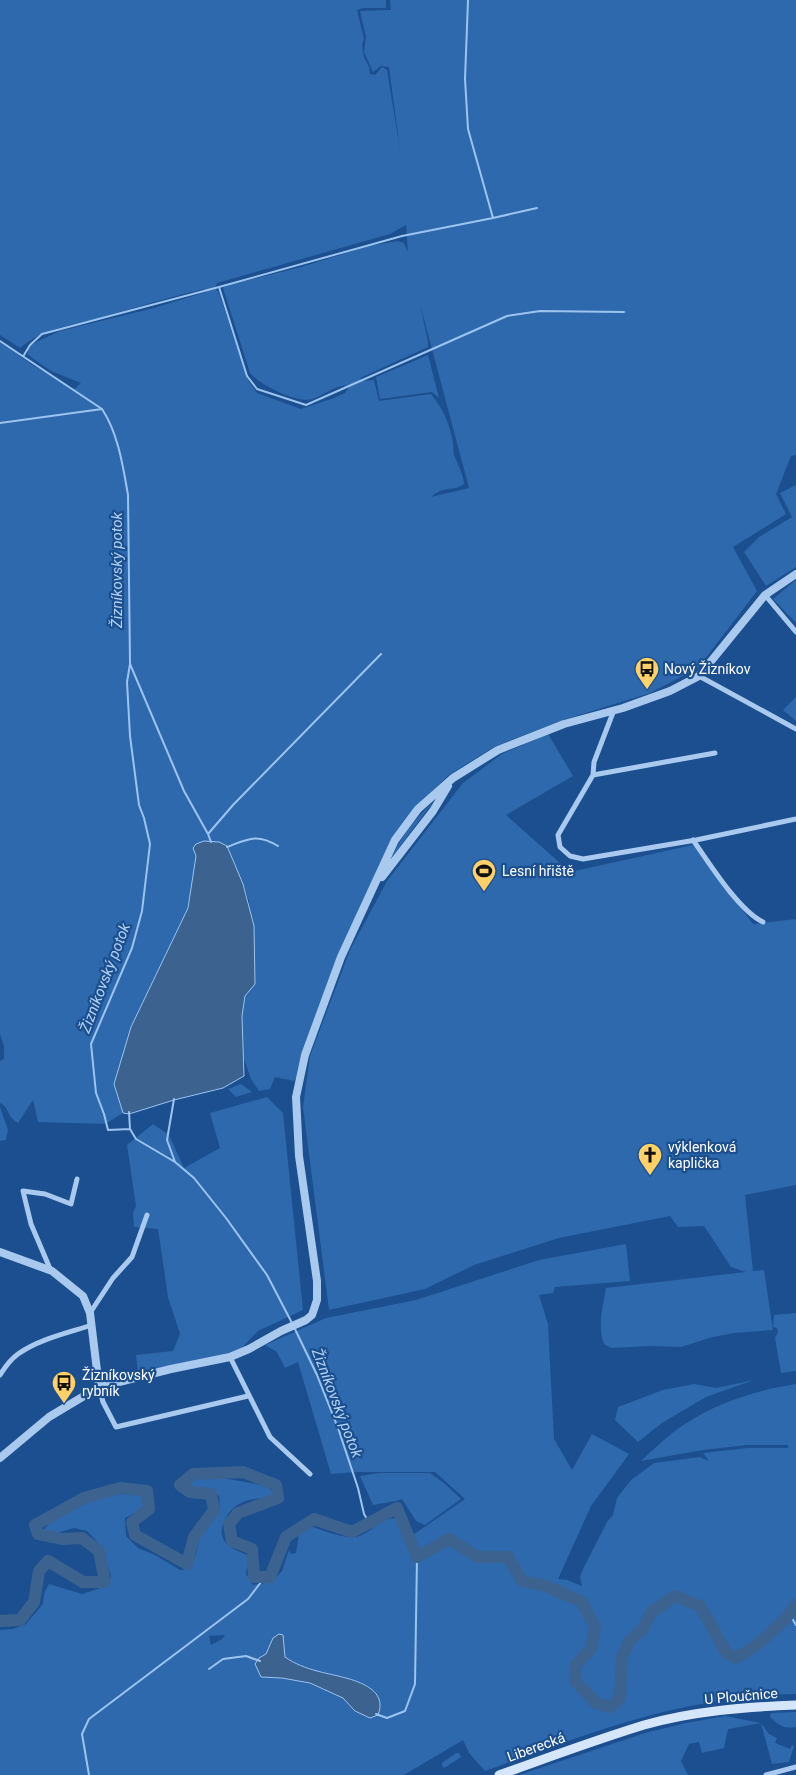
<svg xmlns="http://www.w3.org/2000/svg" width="796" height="1775" font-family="Roboto,sans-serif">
  <rect width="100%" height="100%" fill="#1b4f8f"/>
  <path fill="#2e69ad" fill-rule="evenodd" d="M0 0H386V8H363L357 10 364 39 362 45 364 57 369 67 370 74 375 75 382 67 387 70 400 150 389 67 381 66 373 72 364 52 366 37 360 11 391 10 390 0H796V455L791 456 776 494 786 514 733 547 757 591 698 668 650 693 563 720 496 746 450 774 415 807 369 889 301 1055 296 1078 294 1081 275 1077 270 1089 259 1091 251 1079 242 1053V1016L245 996 255 984 249 901 243 884 227 846 196 856 188 908 131 1027 114 1084 123 1113 105 1124 38 1122 33 1100 18 1123C6 1116 10 1108 0 1103V1061L4 1059V1046L0 1034V343C13 350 24 360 36 367 49 375 63 379 72 391L81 383 51 371 28 355V350L32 344 60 331 154 308 206 292 204 289C170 297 137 307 103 317 75 325 43 328 20 348L0 335ZM406 225 408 252 404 243 398 241 369 246 301 267 225 286 223 288 250 373C260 385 298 404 313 399 325 395 337 383 350 386L345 393 334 398 301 409 257 393 248 380 219 293 215 288 217 283 390 234ZM420 304 469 488 431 497C444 485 453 492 464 484 463 473 458 465 454 455 453 451 454 447 453 443 450 424 443 409 431 394L379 401 374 380 362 381 360 378 428 347V342Z
    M428 355 439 398 432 392 380 399 376 377Z
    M796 485V567L766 586 744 552 759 537 792 517 780 493Z
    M796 580V623L773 599Z
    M796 697V721L783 710Z
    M548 734 573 776 506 815 570 872 693 845 753 924 796 919V1185L745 1195 753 1271 764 1270 773 1330 734 1333 713 1337 681 1347 651 1346 611 1348 604 1344C597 1326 603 1306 606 1288L746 1272 731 1267 704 1226 678 1227 670 1216 559 1238 474 1265 425 1289 329 1310 303 1107 310 1056 350 950 387 881 463 783 502 754Z
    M433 802 392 857C402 835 416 818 433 802Z
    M241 1084 252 1092 236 1097 228 1089Z
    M267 1097 283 1113 303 1310 258 1331 238 1352 138 1375 136 1355 173 1351 180 1334 168 1297 158 1229 134 1227 133 1213 136 1206 127 1145 153 1124 169 1135 184 1168 220 1148 210 1113Z
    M0 1107 8 1130 6 1140 0 1141Z
    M626 1244 630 1281 555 1287 553 1293 539 1295 548 1324 554 1439 572 1470 592 1434 629 1454 591 1506 558 1579 567 1580 582 1586 580 1577 582 1571 607 1522 613 1515 617 1498 631 1480 654 1463 700 1457 709 1461 703 1453 748 1448H788V1445H747L703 1450 641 1461C655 1448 669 1434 685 1424 718 1402 757 1390 796 1384V1694C778 1694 760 1696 742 1698 650 1708 571 1740 485 1771L469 1753 463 1740 404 1775H0V1630L13 1629 26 1624 43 1604 44 1594 49 1584 82 1594 107 1586 111 1576 102 1547 87 1531 74 1528 56 1533 43 1530 53 1520 108 1493 147 1496 148 1499 142 1509 125 1518 126 1536 138 1548 155 1555 180 1570C199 1570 196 1542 203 1529 211 1513 222 1520 219 1496L211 1490 188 1487V1482L212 1476 267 1486 275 1494 274 1498C250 1498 233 1500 223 1524 220 1531 222 1540 228 1545 234 1550 243 1553 249 1556L246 1574 253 1585 272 1582 282 1571 289 1550 291 1554 296 1553 299 1534 309 1526C323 1530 340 1538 355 1537 369 1536 378 1518 397 1518L407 1535V1539L465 1499 435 1472H357L331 1474 298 1362 285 1368 277 1352 265 1345 326 1318 416 1300 539 1260ZM225 1635 222 1639 211 1645 209 1636ZM266 1654 285 1657 293 1663 316 1671 353 1680 371 1688 370 1718 355 1711 343 1698 310 1683 282 1678H269L255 1664 259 1658Z
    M796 1313V1371L781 1373 775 1338 778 1332 777 1328 773 1327 774 1315Z
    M754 1380 706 1397 662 1423 638 1442 615 1420 618 1407 663 1390 694 1384 716 1388Z
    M379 1473H430L444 1483 461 1499 425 1525 416 1521 402 1499 396 1501 373 1505 360 1476Z
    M796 1712V1727C785 1730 777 1724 770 1717L771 1713Z
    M725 1716 761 1723 769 1734 777 1738 775 1743 790 1749 792 1745 794 1746 789 1762 772 1764 761 1723 728 1729 724 1748 702 1753 699 1742 689 1744 681 1761 688 1775H519L645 1733 686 1723Z
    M456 1753H459L461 1757 444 1768 442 1765V1763Z"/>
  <path fill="#3c6290" stroke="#9cc4f0" d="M204 841 219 842 227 846 243 884 254 926 255 984 245 996 242 1016 244 1076 223 1088 174 1100 129 1114 123 1113 114 1084 131 1027 188 908 196 856 193 848 196 844Z
    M279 1634 283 1635 285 1657C295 1664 306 1668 317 1671 338 1677 391 1682 378 1715L370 1718 355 1711 343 1698 310 1683 282 1678 261 1677 255 1664 259 1658 266 1654 273 1638Z"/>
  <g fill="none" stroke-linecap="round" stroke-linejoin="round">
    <path stroke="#9cc4f0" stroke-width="2" d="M493 218 537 208
      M219 287 402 236 493 218 468 129 465 79 468 0
      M0 341 102 409C118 433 123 466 128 495L130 664 127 682 130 736 139 805 144 818 150 844 142 911 132 948 91 1044 96 1093 104 1114 108 1130 130 1129 136 1139 175 1162 194 1178 226 1218 267 1275 292 1323
      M24 355 30 345 42 334 219 287 247 376 257 389 306 405 507 316 540 311 624 312
      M0 423 102 409
      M130 664 184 791 208 834 211 842
      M208 834 233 805 381 654
      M227 847C248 839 257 833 278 846
      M174 1099 167 1140 175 1162
      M129 1112 130 1129
      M294 1327 317 1375 338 1428 358 1488 364 1514 369 1522
      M790 1615 796 1625
      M209 1669 223 1659 246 1656 260 1661
      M376 1714 387 1718 405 1711 415 1684 417 1557
      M89 1775 82 1734 89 1719 248 1599 265 1577"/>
    <path stroke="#3c6290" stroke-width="12" d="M0 1621 20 1620 34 1602 39 1571 48 1561 83 1582H105L99 1551 82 1538 62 1539 38 1534 35 1525 84 1498 120 1488 147 1491 149 1509 132 1522 135 1535 187 1564 194 1537 214 1510 211 1494 190 1492 180 1485 193 1474 243 1472 276 1485 278 1498 238 1513 229 1524 232 1541 252 1549 254 1577H270L286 1537 314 1519 352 1532 397 1508 417 1557 449 1539 478 1557H508L522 1581 546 1586 582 1602 595 1627 591 1649 576 1665 575 1681 596 1703 610 1707 620 1698 622 1657 630 1640 642 1630 652 1612 675 1596 700 1606 726 1652 735 1658C753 1651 786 1621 796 1605"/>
    <path stroke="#a9c9ee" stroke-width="5" d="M765 595 796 632
      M699 676 796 729
      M614 710 594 762 593 775 558 835 560 847 570 856 583 859 696 840 796 819
      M593 775 715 753
      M693 840C709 863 739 911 763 922
      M51 1271 31 1224 23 1191 45 1194 71 1204 77 1179
      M90 1313 113 1278 132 1257 147 1215
      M230 1357 270 1437 310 1474
      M0 1375C5 1367 11 1359 18 1354 39 1339 68 1333 92 1325
      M99 1387 103 1402 116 1427 248 1396
      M766 1775 796 1767"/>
    <path stroke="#a9c9ee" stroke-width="8" d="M382 877 433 811 448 786
      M0 1252 52 1271 83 1296 90 1313 99 1387 49 1417 0 1458
      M99 1387 171 1369 230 1357 249 1349 281 1331 306 1320 312 1315 317 1300V1281L299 1156 296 1097 305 1055 341 957 395 840 418 809 453 778 498 750 564 724 623 708 670 691 699 676 765 595 796 574"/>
    <path stroke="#d6e6fa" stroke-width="9" d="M499 1775C547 1758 595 1740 644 1725 693 1711 746 1707 796 1705"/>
  </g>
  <defs>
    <symbol id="bus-pin" viewBox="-11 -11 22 30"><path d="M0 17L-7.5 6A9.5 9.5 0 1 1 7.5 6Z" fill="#ffd166" stroke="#1b4f8f"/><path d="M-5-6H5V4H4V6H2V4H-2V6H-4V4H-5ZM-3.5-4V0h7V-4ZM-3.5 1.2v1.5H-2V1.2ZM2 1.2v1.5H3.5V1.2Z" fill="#111"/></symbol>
    <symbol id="stadium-pin" viewBox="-11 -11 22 30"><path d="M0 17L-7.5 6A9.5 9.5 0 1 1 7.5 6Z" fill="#ffd166" stroke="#1b4f8f"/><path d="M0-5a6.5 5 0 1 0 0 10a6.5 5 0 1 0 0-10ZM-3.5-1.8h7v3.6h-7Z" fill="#111"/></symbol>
    <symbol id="church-pin" viewBox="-11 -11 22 30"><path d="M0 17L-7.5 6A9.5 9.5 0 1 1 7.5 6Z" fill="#ffd166" stroke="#1b4f8f"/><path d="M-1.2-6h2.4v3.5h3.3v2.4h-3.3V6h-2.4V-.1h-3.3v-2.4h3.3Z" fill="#111"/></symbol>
  </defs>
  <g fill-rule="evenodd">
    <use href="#bus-pin" x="633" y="655" width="28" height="38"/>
    <use href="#stadium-pin" x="470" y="857" width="28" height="38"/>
    <use href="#church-pin" x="636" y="1141" width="28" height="38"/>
    <use href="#bus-pin" x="50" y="1369" width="28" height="38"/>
  </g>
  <g text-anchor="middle" stroke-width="4.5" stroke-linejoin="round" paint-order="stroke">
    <g font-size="14" fill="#fff" stroke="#1b4f8f" text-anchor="start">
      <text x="664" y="674">Nový Žizníkov</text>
      <text x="502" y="876">Lesní hřiště</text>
      <text x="668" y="1152">výklenková<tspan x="668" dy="16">kaplička</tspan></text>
      <text x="82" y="1380">Žizníkovský<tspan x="82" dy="16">rybník</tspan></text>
    </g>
    <g font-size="14" fill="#fff" stroke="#1b4f8f">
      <text transform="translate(741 1696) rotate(-5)" y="5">U Ploučnice</text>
      <text transform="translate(536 1747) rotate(-20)" y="5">Liberecká</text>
    </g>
    <g font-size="15" font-style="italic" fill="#b5d3f5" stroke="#1b4f8f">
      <text transform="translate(117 570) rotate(-90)" y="5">Žizníkovský potok</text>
      <text transform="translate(105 978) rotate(-69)" y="5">Žizníkovský potok</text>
      <text transform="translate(337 1403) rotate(69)" y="5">Žizníkovský potok</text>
    </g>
  </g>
</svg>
